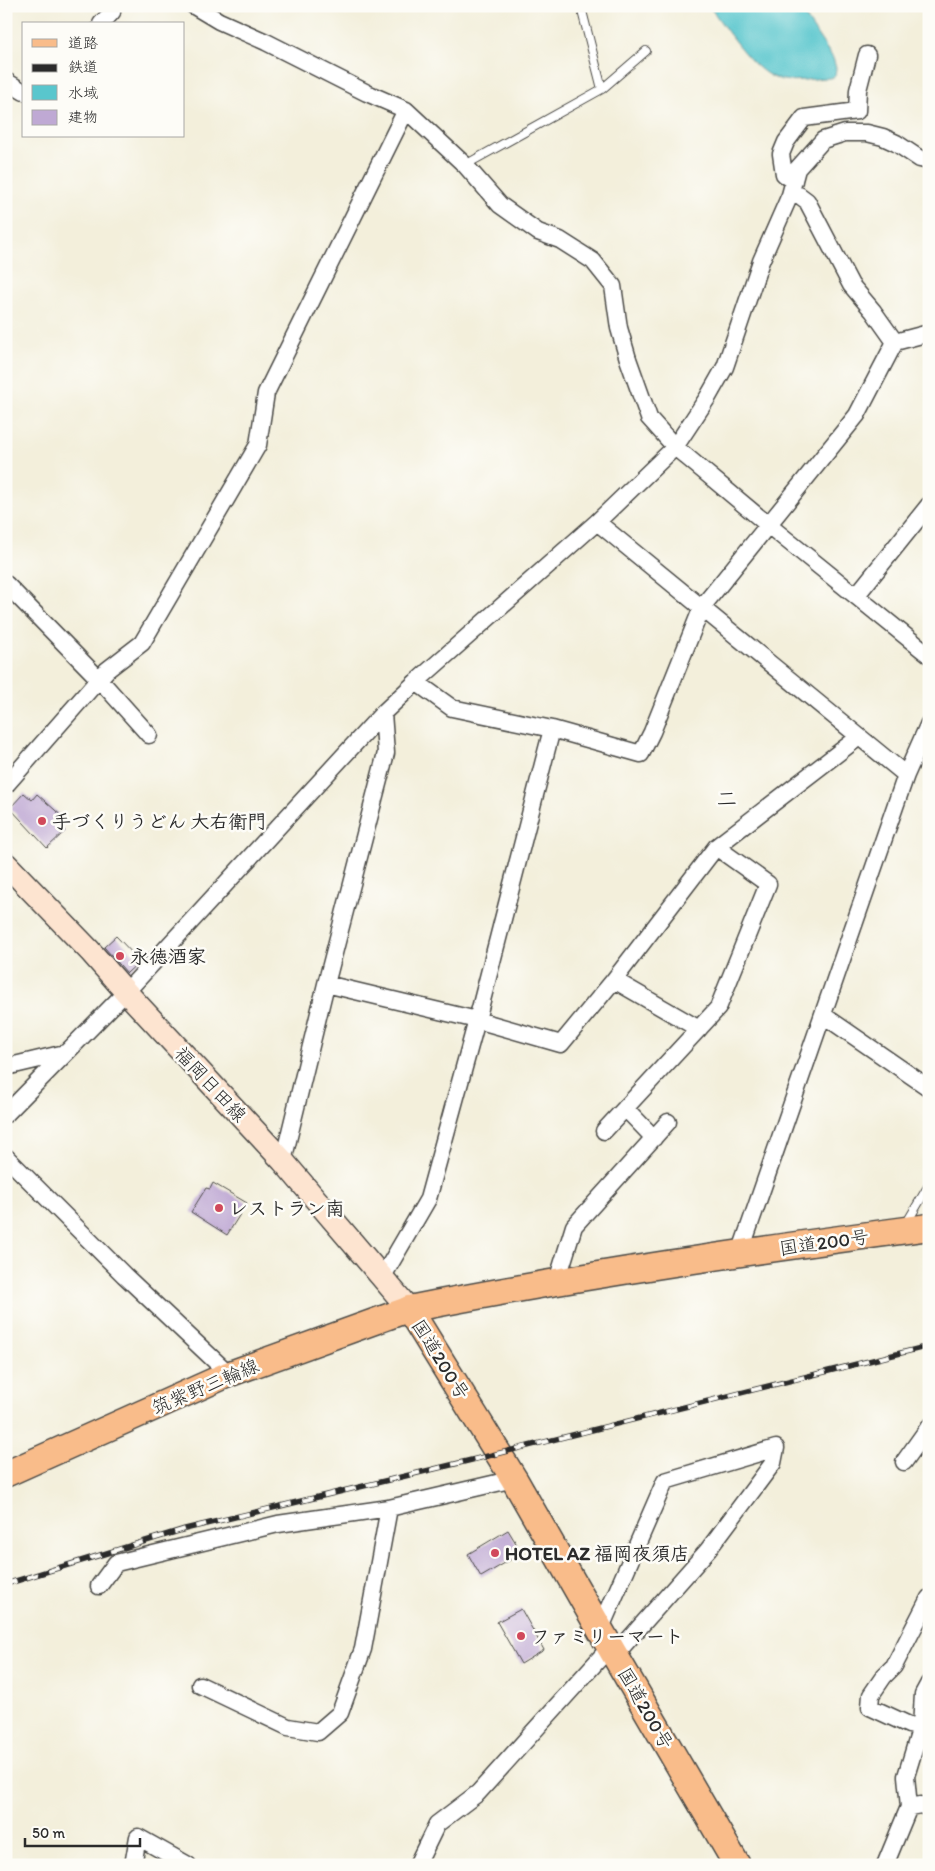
<svg xmlns="http://www.w3.org/2000/svg" width="935" height="1871" font-family="Itim,'Klee One',sans-serif">
  <rect width="100%" height="100%" fill="#fdfcf7"/>
  <filter id="ink" filterUnits="userSpaceOnUse"><feTurbulence type="fractalNoise" baseFrequency=".02" numOctaves="2"/><feDisplacementMap in="SourceGraphic" scale="10" xChannelSelector="R" yChannelSelector="G"/><feConvolveMatrix kernelMatrix="1 2 1 2 8 2 1 2 1" color-interpolation-filters="sRGB"/></filter>
  <filter id="wash" filterUnits="userSpaceOnUse"><feTurbulence type="fractalNoise" baseFrequency=".0096" numOctaves="4" result="noise"/><feDisplacementMap in="SourceGraphic" scale="20" xChannelSelector="R" yChannelSelector="G"/><feGaussianBlur stdDeviation="1.12" result="paint"/><feColorMatrix in="noise" values="0 0 0 0 0 0 0 0 0 0 0 0 0 0 0 0 0 1.4 0 .05"/><feComposite in="paint" operator="in"/></filter>
  <g filter="url(#wash)">
    <rect width="100%" height="100%" fill="#f3efdb"/>
    <path fill="#59c6cd" stroke="#42787c" d="M709 6H798L833 58 836 68 835 76 830 78C814 78 790 84 775 78 751 69 725 27 709 6Z"/>
    <g id="blocks">
      <path fill="#bfa9d4" d="M24 793 32 800 37 794 64 818 59 825 65 831 47 848 10 808Z
        M116 936 140 961 127 973 104 947Z
        M213 1183 247 1203 227 1235 191 1212 206 1188 210 1189Z
        M508 1530 522 1553 481 1577 468 1554Z
        M521 1609 544 1650 521 1664 497 1622Z"/>
    </g>
  </g>
  <g filter="url(#ink)">
    <use href="#blocks" fill-opacity="0" stroke="#494845" stroke-width="1"/>
    <g fill="none" stroke-linecap="round" stroke-linejoin="round">
      <defs>
        <path id="service" d="M602 89 646 51
          M465 165 602 89 582 11
          M906 1224 929 1185"/>
        <path id="minor" d="M194 6 219 21 266 42 367 93 406 110 465 165 500 205 538 232 560 240 593 261 613 286 619 328 628 359 649 418 675 447 767 524 929 655
          M101 24 112 12 108 6
          M6 81 24 92
          M794 181 784 174 781 154 786 142 804 118 857 111 858 90 867 55
          M790 195H799L807 201 851 285 873 311 895 342
          M597 522 906 775
          M6 584 99 679 149 735
          M856 596 929 505
          M416 682 452 708 552 729 641 754 652 732 702 607 857 415 895 342 929 333
          M6 785 107 670 142 643 258 445 266 393 406 110
          M614 980 699 1029
          M326 984 477 1020 561 1044 614 980 716 847 859 737
          M823 1015 929 1088
          M6 1067 65 1053
          M625 1108 654 1138
          M6 1114 126 992 383 713 416 682 597 522 675 447 708 397 725 367 761 261 790 195 797 169 823 140 845 133H867L883 137 896 143 920 159 929 161
          M604 1131 718 1008 768 884 716 847
          M6 1157 124 1275 229 1374
          M283 1161 326 984 386 753 383 713
          M740 1253 906 775 929 723
          M382 1278 428 1199 477 1020 552 729
          M557 1281 574 1226 668 1122
          M904 1462 929 1427
          M99 1586 116 1563 278 1524 389 1508 514 1479
          M600 1630 665 1481 776 1448 773 1463 708 1550 615 1655
          M200 1685 288 1727 318 1732 340 1713 363 1649 389 1508
          M921 1727 909 1725 870 1707 871 1695 884 1676 894 1666 929 1598
          M909 1807 921 1805 929 1808
          M133 1865 138 1837 188 1865
          M417 1865 437 1824 478 1793 610 1647
          M885 1865 909 1807 906 1776 921 1727 923 1694 929 1683"/>
        <path id="secondary" d="M6 864 90 951 126 992 283 1161 409 1309"/>
        <path id="primary" d="M6 1474 229 1374 409 1309"/>
        <path id="trunk" d="M737 1865 610 1647 514 1479 409 1309C581 1275 755 1250 929 1227"/>
      </defs>
      <use href="#service" stroke="#494845" stroke-width="10"/>
      <use href="#minor" stroke="#494845" stroke-width="19"/>
      <use href="#secondary" stroke="#494845" stroke-width="25"/>
      <use href="#primary" stroke="#494845" stroke-width="28"/>
      <use href="#trunk" stroke="#494845" stroke-width="29"/>
      <use href="#service" stroke="#fff" stroke-width="8"/>
      <use href="#minor" stroke="#fff" stroke-width="16"/>
      <use href="#secondary" stroke="#fde4d0" stroke-width="22"/>
      <use href="#primary" stroke="#f9bc8a" stroke-width="25"/>
      <use href="#trunk" stroke="#f9bc8a" stroke-width="26"/>
      <defs>
        <path id="rail" d="M6 1584 185 1529 484 1457 929 1346"/>
      </defs>
      <use href="#rail" stroke="#2b2b2b" stroke-width="5.5"/>
      <use href="#rail" stroke="#fdfcf7" stroke-width="4" stroke-dasharray="11" stroke-linecap="butt"/>
    </g>
  </g>
  <g fill="#d1495b" stroke="#fdfcf7" stroke-width="2">
    <circle cx="42" cy="821" r="5"/>
    <circle cx="120" cy="956" r="5"/>
    <circle cx="219" cy="1208" r="5"/>
    <circle cx="495" cy="1553" r="5"/>
    <circle cx="521" cy="1636" r="5"/>
  </g>
  <g text-anchor="middle" stroke-width="5" stroke-linejoin="round" paint-order="stroke">
    <g font-size="19" font-weight="bold" fill="#2b2b2b" stroke="#fdfcf7" text-anchor="start">
      <text x="52" y="828">手づくりうどん 大右衛門</text>
      <text x="130" y="963">永徳酒家</text>
      <text x="229" y="1215">レストラン南</text>
      <text x="505" y="1560">HOTEL AZ 福岡夜須店</text>
      <text x="531" y="1643">ファミリーマート</text>
    </g>
    <g font-size="19" fill="#2b2b2b" stroke="#fdfcf7">
      <text transform="translate(211 1084) rotate(47)" y="7">福岡日田線</text>
      <text transform="translate(824 1242) rotate(-8)" y="7">国道200号</text>
      <text transform="translate(441 1359) rotate(58)" y="7">国道200号</text>
      <text transform="translate(205 1386) rotate(-23)" y="7">筑紫野三輪線</text>
      <text transform="translate(646 1708) rotate(60)" y="7">国道200号</text>
    </g>
    <g font-size="21" fill="#2b2b2b" stroke="#fdfcf7">
      <text x="727" y="806">二</text>
    </g>
  </g>
  <rect width="935" height="1871" fill="none" stroke="#fdfcf7" stroke-width="25"/>
  <rect x="22" y="22" width="162" height="115" fill="#fdfcf7" stroke="#a9a8a5"/>
  <rect x="32" y="39" width="25" height="8" fill="#f9bc8a" stroke="#a9a8a5"/>
  <text x="68" y="48" font-size="15" fill="#2b2b2b">道路</text>
  <rect x="32" y="64" width="25" height="8" fill="#2b2b2b" stroke="#a9a8a5"/>
  <text x="68" y="72" font-size="15" fill="#2b2b2b">鉄道</text>
  <rect x="32" y="85" width="25" height="15" fill="#59c6cd" stroke="#a9a8a5"/>
  <text x="68" y="98" font-size="15" fill="#2b2b2b">水域</text>
  <rect x="32" y="110" width="25" height="15" fill="#bfa9d4" stroke="#a9a8a5"/>
  <text x="68" y="122" font-size="15" fill="#2b2b2b">建物</text>
  <path d="M25 1838v8h115v-8" fill="none" stroke="#2b2b2b" stroke-width="2.5"/>
  <text x="32" y="1838" font-size="15" fill="#2b2b2b" stroke="#fdfcf7" stroke-width="4" paint-order="stroke">50 m</text>
</svg>
